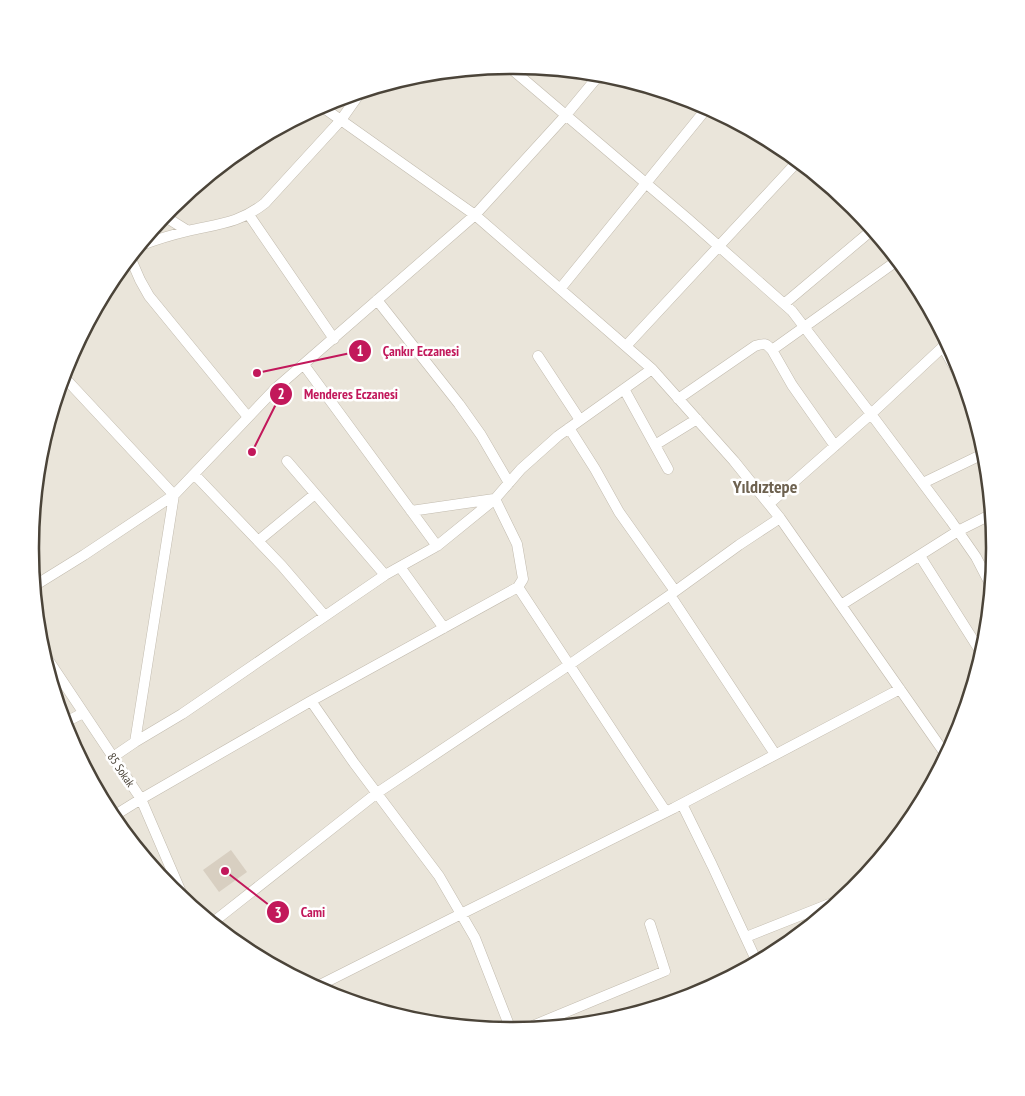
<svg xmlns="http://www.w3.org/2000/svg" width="1025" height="1096" font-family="'PT Sans Narrow',sans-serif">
  <rect width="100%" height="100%" fill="#f6f3ec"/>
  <path fill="#eae5da" d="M32 548a481 481 0 1 1 962 0a481 481 0 1 1-962 0Z"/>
  <path fill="#d8cfc1" d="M231 850 247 872 219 892 203 870Z"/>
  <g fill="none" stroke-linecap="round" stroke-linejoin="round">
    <defs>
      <path id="street" d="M508 66 688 219 792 311 871 414 951 521 976 557 991 586
        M321 106 475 215 652 369 734 461 780 518 946 755
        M249 215 334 339
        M164 216 188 231
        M139 246C155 240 171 235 188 231 218 224 240 223 265 203L341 120 360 93
        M130 257 140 280 149 296 248 417
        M560 289 707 108
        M377 300 459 404 481 435 509 483
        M784 304 872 230
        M626 346 798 161
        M943 347 966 388
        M772 350 792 385 835 446
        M538 356 580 420
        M304 365 437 546
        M63 376 174 495 135 742 113 757
        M624 389 668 469
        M678 399 755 346C764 343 766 343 772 350L898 260
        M569 428 595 469 619 512 675 591
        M655 445 697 419
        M287 461 385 575
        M194 474 282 566 325 616
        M923 483 985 453
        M769 504 871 414 947 343
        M411 511 494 499
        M258 541 315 494
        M920 556 982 654
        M400 567 444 628
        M34 586 84 555 174 495 275 389 475 215 566 115 600 74
        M518 587 666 812
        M670 595 775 754
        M841 605 958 531 992 514
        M41 649 141 799 184 899
        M311 701 354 763 439 876 475 938 511 1030
        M64 723 83 713
        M135 742 182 714 385 575 437 546 495 499
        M682 804 712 865 757 962
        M112 817 141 799 311 701 518 587 523 579 517 544 495 499 521 469 558 436 652 369
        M212 923 377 793 569 665 670 595 739 545 780 518
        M746 937 842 899
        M316 987 461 914 674 808 900 689
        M525 1029 665 971 650 924"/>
    </defs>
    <use href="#street" stroke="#c2bbae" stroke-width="11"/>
    <use href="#street" stroke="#fff" stroke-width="10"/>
  </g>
  <g text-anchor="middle" stroke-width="5" stroke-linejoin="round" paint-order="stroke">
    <g font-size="12" fill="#4b4439" stroke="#fff">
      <text transform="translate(121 770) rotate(56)" y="4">85 Sokak</text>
    </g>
    <g font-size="18" font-weight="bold" fill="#6e6250" stroke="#fff">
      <text x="765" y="493">Yıldıztepe</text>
    </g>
  </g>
  <path d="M0 0H1025V1096H0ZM512 74H513A473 473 0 0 1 986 547V549A473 473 0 0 1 513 1022H512A473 473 0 0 1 39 549V547A473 473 0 0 1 512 74Z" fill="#fff" fill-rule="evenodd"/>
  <path fill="none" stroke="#4b4439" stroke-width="2.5" d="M512 74H513A473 473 0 0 1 986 547V549A473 473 0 0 1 513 1022H512A473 473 0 0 1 39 549V547A473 473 0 0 1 512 74Z"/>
  <path fill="none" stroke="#c2185b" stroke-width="2" d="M257 373L360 351M252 452L281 394M225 871L278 912"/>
  <g fill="#c2185b" stroke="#fff" stroke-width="2">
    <circle cx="257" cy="373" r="5"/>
    <circle cx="252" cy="452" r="5"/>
    <circle cx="225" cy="871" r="5"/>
    <circle cx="360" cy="351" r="12"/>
    <circle cx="281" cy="394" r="12"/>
    <circle cx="278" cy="912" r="12"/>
  </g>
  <g font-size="15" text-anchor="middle" font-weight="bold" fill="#fff">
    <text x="360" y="356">1</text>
    <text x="281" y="399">2</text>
    <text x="278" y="918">3</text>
  </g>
  <g font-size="14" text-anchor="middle" font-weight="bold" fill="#c2185b" stroke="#fff" stroke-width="5" stroke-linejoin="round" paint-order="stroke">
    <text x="421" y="356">Çankır Eczanesi</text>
    <text x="351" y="399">Menderes Eczanesi</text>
    <text x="313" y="917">Cami</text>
  </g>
</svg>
